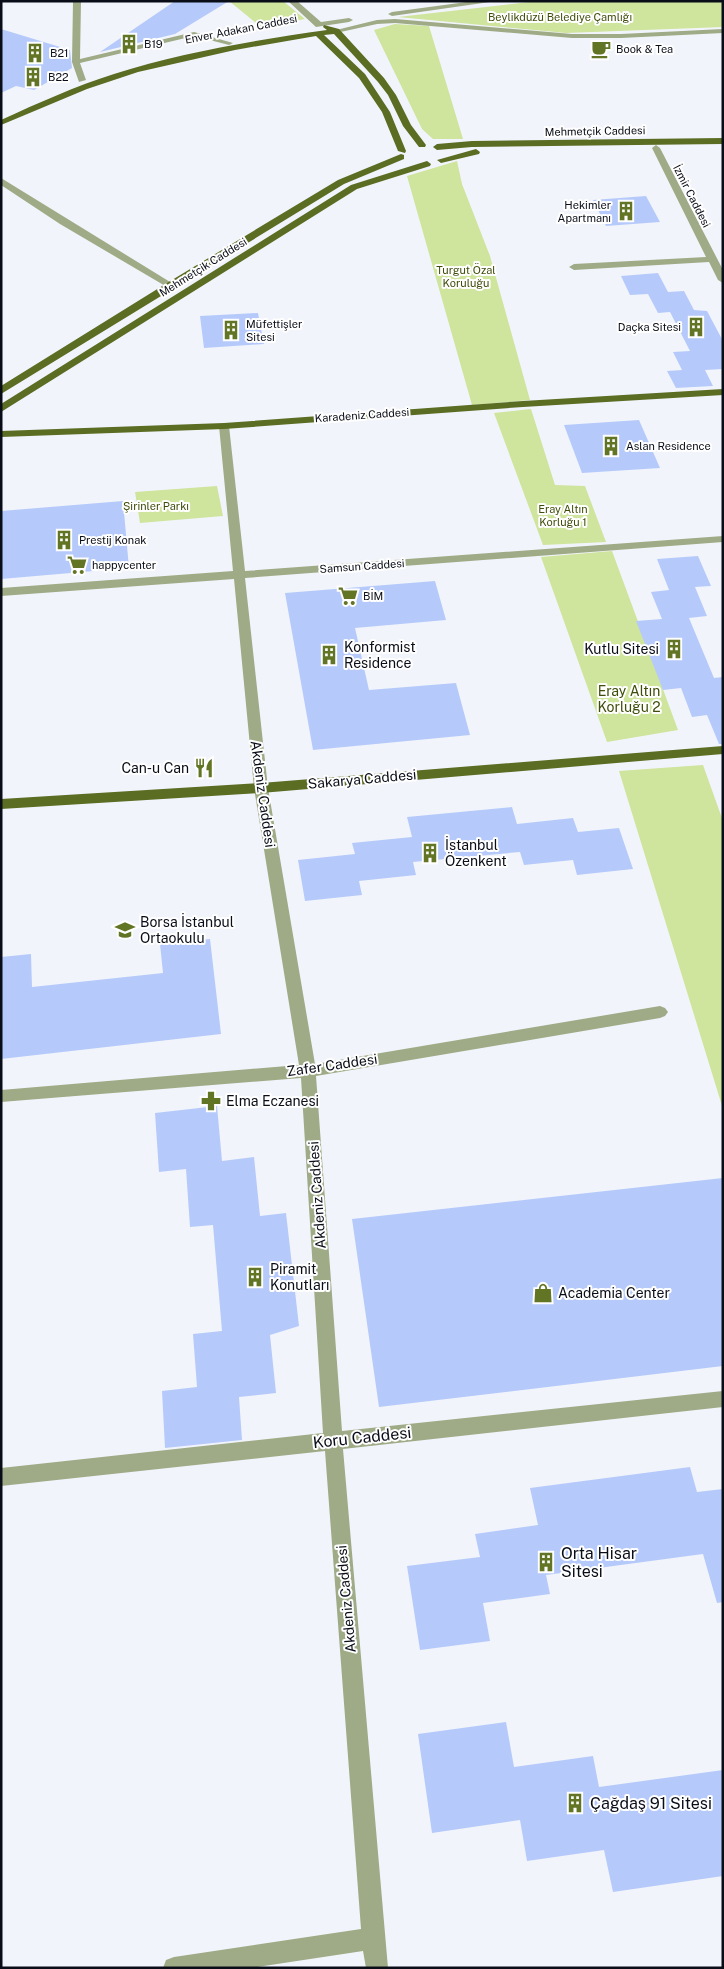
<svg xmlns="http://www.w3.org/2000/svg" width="724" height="1969" font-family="'Public Sans',sans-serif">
  <rect width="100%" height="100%" fill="#f2f4fb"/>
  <path fill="#cfe49c" d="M229 1H283L305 19 261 27Z
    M538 1H723V27L566 33 398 17Z
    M395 24 429 26 463 139H433L422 129 374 30Z
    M457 161 462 184 490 256 530 400 472 405 407 176Z
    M531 409 555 485 585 486 606 542 543 545 494 413Z
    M217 486 223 516 140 523 135 492Z
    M612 551 678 730 607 742 541 557Z
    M703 765 723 821V1109L619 771Z"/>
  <path fill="#b5cafa" d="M175 1H229L175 34 100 52Z
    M1 29 70 50 72 68 34 90 16 86 1 93Z
    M646 196 660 222 606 226 593 200Z
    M658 273 668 292 684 291 694 310 707 311 723 341V369L705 370 713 386 676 388 667 371 682 370 673 352 690 351 670 312 658 313 648 294 630 295 621 276Z
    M258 313 264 344 204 348 200 316Z
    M639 420 660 468 582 473 564 425Z
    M123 501 129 568 1 579V511Z
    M698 556 711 586 695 587 707 616 689 618 714 678 723 677V744H719L707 715 692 717 681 688 663 690 636 621 662 619 651 592 669 590 657 559Z
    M435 581 446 620 355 628 369 690 456 683 470 735 313 750 285 593Z
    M512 807 517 824 573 818 578 832 619 828 633 869 577 875 573 860 524 865 520 852 413 862 416 875 359 881 362 895 305 901 298 860 355 854 352 843 412 837 407 817Z
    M210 939 221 1034 1 1059V957L31 954 32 987 163 973 160 944Z
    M217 1106 222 1161 254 1157 260 1216 286 1213 299 1326 270 1335 276 1393 239 1397 242 1440 165 1448 162 1391 197 1387 193 1334 222 1331 213 1225 190 1227 186 1169 159 1172 155 1113Z
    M723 1178V1366L379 1407 352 1219Z
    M690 1467 697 1492 723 1489V1602L717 1603 703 1554 546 1575 550 1594 483 1603 490 1641 420 1650 407 1566 480 1557 475 1534 538 1525 530 1488Z
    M506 1722 514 1767 593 1756 599 1787 723 1770V1876L613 1892 604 1850 527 1861 520 1820 432 1833 418 1734Z"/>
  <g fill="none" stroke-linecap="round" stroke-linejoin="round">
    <path fill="#9fab86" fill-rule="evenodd" d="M73 1H81L80 59 194 32 233 43 229 45 194 36 80 63 86 80 79 82 72 62Z
      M288 1H297L321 22 349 18 353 20 349 22 316 27Z
      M474 1H497L392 16 388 14 392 12Z
      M395 19 572 34H621L723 29V33L621 38H572L395 23 377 24 336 33 332 31 377 20Z
      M656 145 660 148 723 270V283L718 280 709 262 574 270 569 267 574 264 706 257 652 148Z
      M1 178 175 285 170 288 167 287 60 224 1 185Z
      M224 423 229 426 245 571 723 536V542L245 578 268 788 315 1064 660 1006 665 1008 668 1012 665 1016 660 1018 316 1076 342 1431 723 1391V1407L343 1449 388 1968H366L363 1951 250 1968H163L166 1960 174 1957 361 1929 325 1451 1 1486V1468L323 1433 301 1078 1 1102V1090L299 1065 254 788 234 579 1 596V588L233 571 219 426Z"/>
    <path fill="#5b6c23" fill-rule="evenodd" d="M324 25 339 29 384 78 396 95 411 125 426 145 425 147H419L403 126 388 95 378 82 334 34 324 35 365 74 390 112 406 151 405 153 398 151 382 112 359 78 316 36 235 50 138 72 87 89 1 125V120C38 103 76 86 114 74 183 52 257 40 327 30L323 27Z
      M723 138V144L472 147 437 150 433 147 437 144 472 141Z
      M476 149 480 152 479 154 441 163 437 160Z
      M401 154 404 155V159L344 184 1 394V386L167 283 338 180Z
      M427 161 431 164 430 166 357 189 1 412V404L351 185Z
      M723 389V395L523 407 224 429 1 437V431L224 423 523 401Z
      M723 746V754L261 793 1 809V799L261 783Z"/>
  </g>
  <defs>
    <symbol id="building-bare" viewBox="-9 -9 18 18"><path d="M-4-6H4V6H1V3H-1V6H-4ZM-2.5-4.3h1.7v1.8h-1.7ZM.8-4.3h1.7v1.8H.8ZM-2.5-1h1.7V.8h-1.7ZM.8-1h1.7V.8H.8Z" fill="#627524" stroke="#fff" stroke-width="2.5" paint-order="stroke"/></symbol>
    <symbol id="cafe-bare" viewBox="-9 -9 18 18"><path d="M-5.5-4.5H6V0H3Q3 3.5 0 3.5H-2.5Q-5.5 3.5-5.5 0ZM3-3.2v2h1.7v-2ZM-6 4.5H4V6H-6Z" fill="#627524" stroke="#fff" stroke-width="2.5" paint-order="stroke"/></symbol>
    <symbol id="supermarket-bare" viewBox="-9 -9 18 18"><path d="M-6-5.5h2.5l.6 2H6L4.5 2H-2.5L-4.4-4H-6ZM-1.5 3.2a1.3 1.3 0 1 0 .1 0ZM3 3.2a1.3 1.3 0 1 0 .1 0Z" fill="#627524" stroke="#fff" stroke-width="2.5" paint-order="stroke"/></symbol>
    <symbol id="restaurant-bare" viewBox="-9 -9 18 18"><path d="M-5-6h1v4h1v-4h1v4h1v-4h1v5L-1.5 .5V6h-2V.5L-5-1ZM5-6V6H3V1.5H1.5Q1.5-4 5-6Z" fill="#627524" stroke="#fff" stroke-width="2.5" paint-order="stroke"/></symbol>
    <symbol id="school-bare" viewBox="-9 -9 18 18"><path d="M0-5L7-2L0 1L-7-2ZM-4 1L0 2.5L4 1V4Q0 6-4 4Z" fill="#627524" stroke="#fff" stroke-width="2.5" paint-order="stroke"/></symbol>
    <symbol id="pharmacy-bare" viewBox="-9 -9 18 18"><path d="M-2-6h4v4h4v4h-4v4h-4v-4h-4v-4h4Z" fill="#627524" stroke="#fff" stroke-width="2.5" paint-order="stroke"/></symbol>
    <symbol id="shop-bare" viewBox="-9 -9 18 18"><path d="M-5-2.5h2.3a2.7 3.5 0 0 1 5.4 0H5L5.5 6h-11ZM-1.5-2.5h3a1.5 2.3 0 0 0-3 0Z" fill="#627524" stroke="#fff" stroke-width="2.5" paint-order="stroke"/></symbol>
  </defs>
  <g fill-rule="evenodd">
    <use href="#building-bare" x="115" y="30" width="28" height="28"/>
    <use href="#cafe-bare" x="587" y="35" width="28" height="28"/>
    <use href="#building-bare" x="21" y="39" width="28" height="28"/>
    <use href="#building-bare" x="19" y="63" width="28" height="28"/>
    <use href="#building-bare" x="612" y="197" width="28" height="28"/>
    <use href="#building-bare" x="682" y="313" width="28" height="28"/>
    <use href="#building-bare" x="217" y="316" width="28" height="28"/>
    <use href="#building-bare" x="597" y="432" width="28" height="28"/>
    <use href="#building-bare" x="50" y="526" width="28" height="28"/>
    <use href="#supermarket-bare" x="63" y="551" width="28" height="28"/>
    <use href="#supermarket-bare" x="334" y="582" width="28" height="28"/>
    <use href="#building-bare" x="660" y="635" width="28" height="28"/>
    <use href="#building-bare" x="315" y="641" width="28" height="28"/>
    <use href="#restaurant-bare" x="190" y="754" width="28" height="28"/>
    <use href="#building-bare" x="416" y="839" width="28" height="28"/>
    <use href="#school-bare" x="111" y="916" width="28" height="28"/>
    <use href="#pharmacy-bare" x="197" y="1087" width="28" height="28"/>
    <use href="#building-bare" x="241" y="1263" width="28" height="28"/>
    <use href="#shop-bare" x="529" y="1279" width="28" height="28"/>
    <use href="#building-bare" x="532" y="1548" width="28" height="28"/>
    <use href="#building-bare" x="561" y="1789" width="28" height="28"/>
  </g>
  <g text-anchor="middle" stroke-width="4" stroke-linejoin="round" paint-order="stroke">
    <g font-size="11" fill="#3f4d0b" stroke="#fff">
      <text x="560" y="21">Beylikdüzü Belediye Çamlığı</text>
      <text x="466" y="274">Turgut Özal<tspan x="466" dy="13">Koruluğu</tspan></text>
      <text x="156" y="510">Şirinler Parkı</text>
      <text x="563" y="513">Eray Altın<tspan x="563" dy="13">Korluğu 1</tspan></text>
    </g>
    <g font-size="11" fill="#090d17" stroke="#fff">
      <text transform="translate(241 29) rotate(-11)" y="4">Enver Adakan Caddesi</text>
      <text transform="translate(595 131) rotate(-1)" y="4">Mehmetçik Caddesi</text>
      <text transform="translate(692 196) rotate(63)" y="4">İzmir Caddesi</text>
      <text transform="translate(203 267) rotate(-32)" y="4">Mehmetçik Caddesi</text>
      <text transform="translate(362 415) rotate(-4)" y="4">Karadeniz Caddesi</text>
      <text transform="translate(362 566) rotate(-4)" y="4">Samsun Caddesi</text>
    </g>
    <g font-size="11" fill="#090d17" stroke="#fff" text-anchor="start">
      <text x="144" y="48">B19</text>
      <text x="616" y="53">Book &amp; Tea</text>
      <text x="50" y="57">B21</text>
      <text x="48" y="81">B22</text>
      <text x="611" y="209" text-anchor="end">Hekimler<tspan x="611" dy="13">Apartmanı</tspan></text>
      <text x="246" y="328">Müfettişler<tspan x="246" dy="13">Sitesi</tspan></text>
      <text x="681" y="331" text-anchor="end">Daçka Sitesi</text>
      <text x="626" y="450">Aslan Residence</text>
      <text x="79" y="544">Prestij Konak</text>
      <text x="92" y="569">happycenter</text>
      <text x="363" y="600">BİM</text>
    </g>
    <g font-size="14" fill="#090d17" stroke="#fff" text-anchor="start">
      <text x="344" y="652">Konformist<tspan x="344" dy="16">Residence</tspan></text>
      <text x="659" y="654" text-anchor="end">Kutlu Sitesi</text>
      <text x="189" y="773" text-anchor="end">Can-u Can</text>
      <text x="445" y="850">İstanbul<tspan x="445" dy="16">Özenkent</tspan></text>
      <text x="140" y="927">Borsa İstanbul<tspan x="140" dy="16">Ortaokulu</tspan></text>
      <text x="226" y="1106">Elma Eczanesi</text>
      <text x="270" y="1274">Piramit<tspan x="270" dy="16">Konutları</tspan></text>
      <text x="558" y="1298">Academia Center</text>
    </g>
    <g font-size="14" fill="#3f4d0b" stroke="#fff">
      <text x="629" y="696">Eray Altın<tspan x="629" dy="16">Korluğu 2</tspan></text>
    </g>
    <g font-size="14" fill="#090d17" stroke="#fff">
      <text transform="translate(362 779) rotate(-5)" y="5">Sakarya Caddesi</text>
      <text transform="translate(263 794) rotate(82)" y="5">Akdeniz Caddesi</text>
      <text transform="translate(332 1065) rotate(-8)" y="5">Zafer Caddesi</text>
      <text transform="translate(317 1195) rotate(-94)" y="5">Akdeniz Caddesi</text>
      <text transform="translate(346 1599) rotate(-95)" y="5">Akdeniz Caddesi</text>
    </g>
    <g font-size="16" fill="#090d17" stroke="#fff">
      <text transform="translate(362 1437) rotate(-6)" y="6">Koru Caddesi</text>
    </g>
    <g font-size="16" fill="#090d17" stroke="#fff" text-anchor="start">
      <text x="561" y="1559">Orta Hisar<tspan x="561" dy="18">Sitesi</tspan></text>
      <text x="590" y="1809">Çağdaş 91 Sitesi</text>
    </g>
  </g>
  <rect width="724" height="1969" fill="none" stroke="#090d17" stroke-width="5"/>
</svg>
